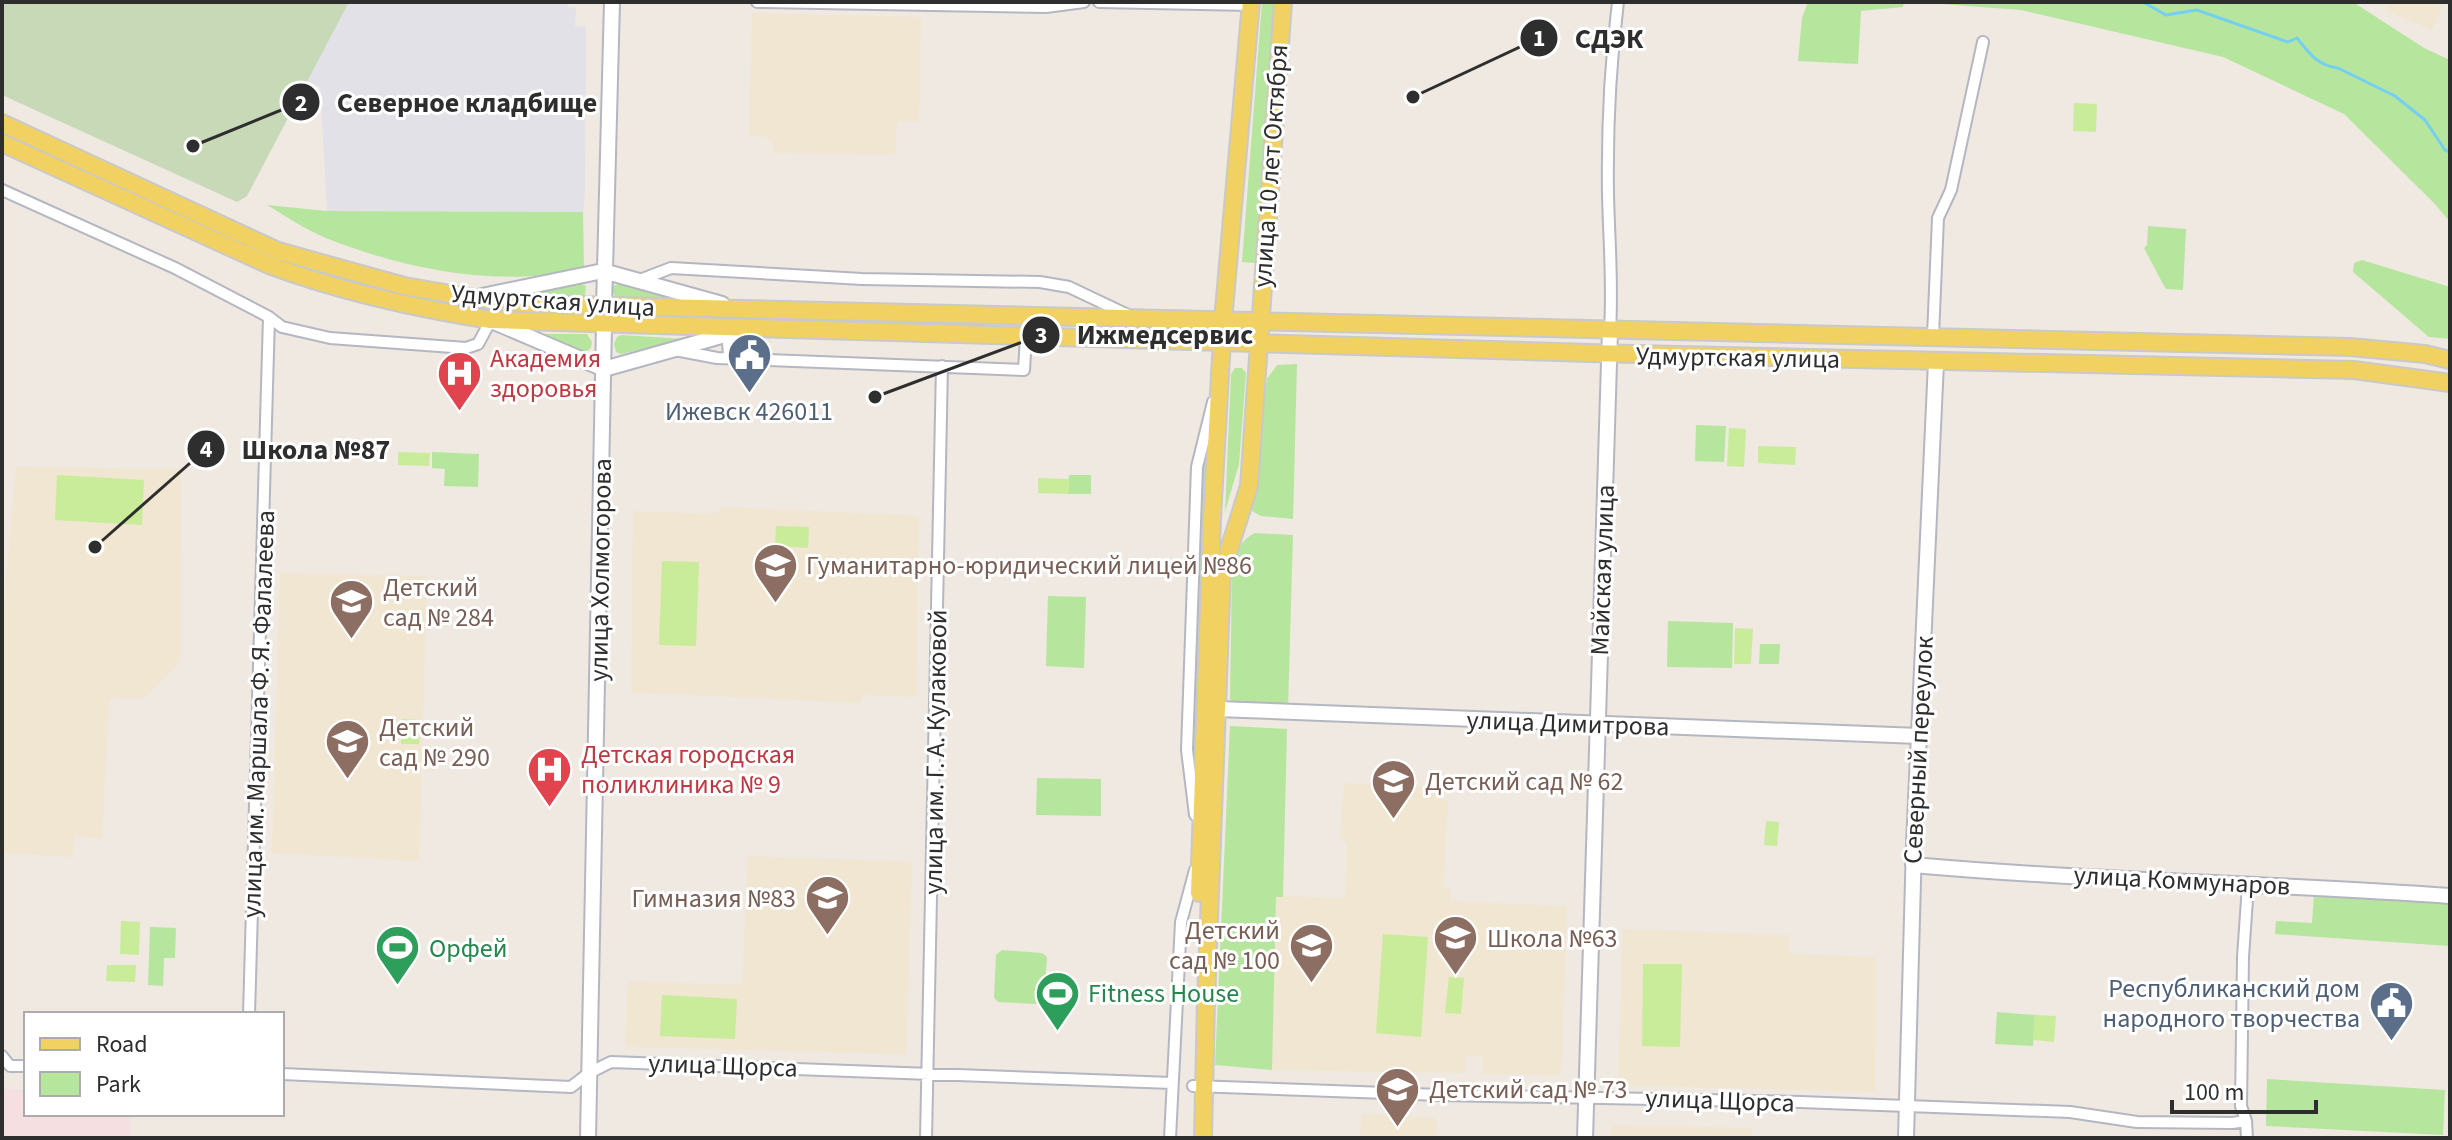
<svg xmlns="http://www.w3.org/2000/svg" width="2452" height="1140" font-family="'Source Sans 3',sans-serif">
  <rect width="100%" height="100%" fill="#efe9e1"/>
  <path fill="#e3e1e8" d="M349 2H569L567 7 576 8 575 26 586 27 585 193 583 212 327 211 320 87 307 82Z"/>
  <path fill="#f0e6d1" d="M2388 2H2444L2432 30 2385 10Z
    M752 13 921 17 919 122 897 121 895 155 775 153 772 140 763 136H749Z
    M16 467 181 469 180 663 142 699 109 698 102 838 74 836 73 857 2 853V626Z
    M724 507 919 516 916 697 863 695 860 703 631 692 633 511 713 514Z
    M280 573 427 576 419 861 272 853Z
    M1344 783 1429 787V790L1448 802 1443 887 1450 888V901L1567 906 1561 1075 1482 1074 1483 1057 1466 1056 1465 1073 1272 1070 1276 896 1345 898 1347 844 1340 837Z
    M748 856 912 862 906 1054 629 1047 625 1043 628 981 742 985Z
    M1623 929 1790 935V954L1876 957 1875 1092 1618 1085Z
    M1362 1114 1437 1118 1436 1138H1359Z
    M1610 1125 1752 1128V1138H1610Z"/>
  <path fill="#f5dfe0" d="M3 1089 26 1090V1114H131L130 1138H2Z"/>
  <path fill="#b6e59e" d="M1262 2H1276L1256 263 1242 262Z
    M1808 2H1904L1903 7 1861 11 1858 64 1798 61 1802 18Z
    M1915 2H2353L2424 48 2450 60V222L2435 204 2344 114 2223 57 2021 10Z
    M267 205 327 211 583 212 584 269C498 288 407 270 326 238 306 230 286 216 267 205Z
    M2148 226 2186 229 2183 290 2166 289 2163 284 2144 248 2147 245Z
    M2362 260 2450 287V339L2429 337 2353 272 2354 263Z
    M579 283 586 286 585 295 581 297 530 295Z
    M619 284 674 298H621L615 296 612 291 613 286Z
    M532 334H587L592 342 591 348 584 353Z
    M621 335 686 339 621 354 616 352 614 344 617 337Z
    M1297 364 1293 519 1261 516 1252 511 1267 379 1277 365Z
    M1235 368H1242L1246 373 1239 464 1225 512 1231 374Z
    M1696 425 1726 426 1724 462 1695 461Z
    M1211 431 1197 799 1192 747 1200 461Z
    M432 452 479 454 478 487 444 486 445 469 432 468Z
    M1069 475H1091V494H1068Z
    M1255 533 1293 535 1288 708 1236 706 1230 699 1232 570C1236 553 1239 541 1255 533Z
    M1048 596 1086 597 1084 668 1046 666Z
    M1668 621 1733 623 1732 668 1667 667Z
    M1760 644H1780L1779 664H1759Z
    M1230 726 1287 729 1283 897H1276L1272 1070 1215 1065Z
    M1037 778 1101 779V816L1036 815Z
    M2314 894 2450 903 2449 946 2275 934 2276 921 2312 923Z
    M150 927 176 928 175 958H164L163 986 148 985Z
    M1002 950 1042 953 1047 957 1044 1001 1039 1004 998 1002 994 998 996 955Z
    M1997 1012 2035 1015 2033 1046 1995 1044Z
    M2267 1079 2445 1090 2443 1135 2266 1126Z"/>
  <path fill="#c8d9b8" d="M2 2H349L247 196 237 202 2 95Z"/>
  <path fill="#c9ec9a" d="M2074 103 2097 104 2096 132 2073 131Z
    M1729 428 1746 429 1744 467 1727 466Z
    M1758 446 1796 447 1795 465 1758 463Z
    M398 452 430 453 429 466 398 465Z
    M57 475 144 480 142 525 55 520Z
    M1038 478 1069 479 1068 494 1038 493Z
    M776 526 809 527 808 548 775 546Z
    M662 561 699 562 696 646 659 645Z
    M1735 628 1753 629 1751 664H1734Z
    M402 719 420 720 419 744H401Z
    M1766 821 1779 822 1777 846 1764 845Z
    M121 921 140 922 139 955 120 954Z
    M1383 934 1428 937 1421 1037 1376 1033Z
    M1643 964H1682L1680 1047 1642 1046Z
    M107 965H136L135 982 106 981Z
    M1449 977 1464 978 1461 1014 1445 1013Z
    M662 995 737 999 735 1039 660 1036Z
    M2035 1015 2056 1016 2054 1042 2033 1040Z"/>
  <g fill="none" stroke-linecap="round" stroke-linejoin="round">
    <path stroke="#75cff0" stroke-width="3" d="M2143 2 2166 15 2197 10 2288 42 2297 38C2309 53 2318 66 2338 68L2395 96 2425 120 2445 150 2450 152"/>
    <defs>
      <path id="street" d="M757 2 1046 7 1084 2
        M1099 2 1251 5
        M2 190 175 268 269 317 282 327 330 338 466 348 478 344 491 320
        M637 281 671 268 862 279 1040 282 1069 287 1128 315
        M1610 330C1613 284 1609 240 1608 194 1607 129 1610 66 1618 2
        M1933 336 1938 218 1951 190 1983 42
        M675 350 717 358 1024 370 1026 337
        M729 357 728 342 739 332
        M1195 815 1187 750 1197 467 1213 402
        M249 1014 269 317
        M2 1056 10 1066H26
        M282 1074 571 1087 589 1073 611 1062 1172 1083
        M1193 1086 1441 1095 1800 1102 2070 1112 2137 1122 2232 1123 2246 1121
        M926 1138 942 366
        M1170 1138 1181 922 1195 870
        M2247 1138 2246 1121 2241 1106 2243 957 2248 885"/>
      <path id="secondary" d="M482 296 603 271 722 304
        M604 307 612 2
        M494 322 604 369 739 331
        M1217 709 1919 736
        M1913 865C2092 881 2271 883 2450 896
        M588 1138 604 325
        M1585 1138 1610 330
        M1906 1138 1914 844 1936 362"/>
      <path id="primary" d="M2 123 278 251 404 286 474 298 532 304 2350 347 2425 354 2450 360
        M2 143 269 265C342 292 414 308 491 320L1590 353 2354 370 2450 383
        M1199 893 1212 519 1223 321 1251 2
        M1203 1138 1206 1001 1222 572 1249 486 1283 2"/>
    </defs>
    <use href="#street" stroke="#b4b7c1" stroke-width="14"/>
    <use href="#secondary" stroke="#b4b7c1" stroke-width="18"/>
    <use href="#primary" stroke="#c9c9c9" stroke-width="20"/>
    <use href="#street" stroke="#fff" stroke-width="10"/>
    <use href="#secondary" stroke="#fff" stroke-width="14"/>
    <use href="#primary" stroke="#f2d163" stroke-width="16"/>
  </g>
  <defs>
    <symbol id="civic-pin" viewBox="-11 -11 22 30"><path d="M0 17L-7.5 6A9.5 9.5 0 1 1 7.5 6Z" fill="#5c6f8a" stroke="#fff"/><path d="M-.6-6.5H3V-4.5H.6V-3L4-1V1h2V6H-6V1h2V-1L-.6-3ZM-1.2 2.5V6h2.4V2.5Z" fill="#fff"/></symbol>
    <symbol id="hospital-pin" viewBox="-11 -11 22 30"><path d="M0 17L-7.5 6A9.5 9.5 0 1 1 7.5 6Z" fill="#e0444e" stroke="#fff"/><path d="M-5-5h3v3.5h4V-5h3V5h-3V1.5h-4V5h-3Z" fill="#fff"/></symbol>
    <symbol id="school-pin" viewBox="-11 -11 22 30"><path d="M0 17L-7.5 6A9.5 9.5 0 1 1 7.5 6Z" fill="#8d6e63" stroke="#fff"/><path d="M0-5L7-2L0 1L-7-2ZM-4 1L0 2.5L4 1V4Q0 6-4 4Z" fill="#fff"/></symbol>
    <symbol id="stadium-pin" viewBox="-11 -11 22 30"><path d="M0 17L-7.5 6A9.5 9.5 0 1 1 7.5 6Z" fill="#2e9e5b" stroke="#fff"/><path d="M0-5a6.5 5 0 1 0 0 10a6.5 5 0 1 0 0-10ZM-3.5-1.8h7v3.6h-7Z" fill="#fff"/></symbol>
  </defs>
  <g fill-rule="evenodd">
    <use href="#civic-pin" x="724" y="330" width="51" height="69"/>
    <use href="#hospital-pin" x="434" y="348" width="51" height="69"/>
    <use href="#school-pin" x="750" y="540" width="51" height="69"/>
    <use href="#school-pin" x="326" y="576" width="51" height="69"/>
    <use href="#school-pin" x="322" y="716" width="51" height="69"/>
    <use href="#hospital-pin" x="524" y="744" width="51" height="69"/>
    <use href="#school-pin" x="1368" y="756" width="51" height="69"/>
    <use href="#school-pin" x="802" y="872" width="51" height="69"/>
    <use href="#school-pin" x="1430" y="912" width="51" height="69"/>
    <use href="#school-pin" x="1286" y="920" width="51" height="69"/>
    <use href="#stadium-pin" x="372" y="922" width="51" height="69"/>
    <use href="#stadium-pin" x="1032" y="968" width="51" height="69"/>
    <use href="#civic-pin" x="2366" y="978" width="51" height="69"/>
    <use href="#school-pin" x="1372" y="1064" width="51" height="69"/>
  </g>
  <g text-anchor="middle" stroke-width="6" stroke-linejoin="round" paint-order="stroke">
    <g font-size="26" fill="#2e2e2e" stroke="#fff">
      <text transform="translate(1270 166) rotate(-86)" y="9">улица 10 лет Октября</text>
      <text transform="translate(553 300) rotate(4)" y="9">Удмуртская улица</text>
      <text transform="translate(1738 357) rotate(1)" y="9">Удмуртская улица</text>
      <text transform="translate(600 570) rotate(-89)" y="9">улица Холмогорова</text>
      <text transform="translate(1602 570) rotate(-88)" y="9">Майская улица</text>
      <text transform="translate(258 714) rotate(-88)" y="9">улица им. Маршала Ф. Я. Фалалеева</text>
      <text transform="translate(1568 723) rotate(2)" y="9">улица Димитрова</text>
      <text transform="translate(1918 750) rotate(-87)" y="9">Северный переулок</text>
      <text transform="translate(935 752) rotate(-89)" y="9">улица им. Г. А. Кулаковой</text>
      <text transform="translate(2182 880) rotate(3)" y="9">улица Коммунаров</text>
      <text transform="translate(723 1065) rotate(2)" y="9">улица Щорса</text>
      <text transform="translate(1720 1100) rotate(2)" y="9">улица Щорса</text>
    </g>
    <g font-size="26" fill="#be3a42" stroke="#fff" text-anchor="start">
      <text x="490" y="367">Академия<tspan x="490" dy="30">здоровья</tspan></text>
      <text x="581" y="763">Детская городская<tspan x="581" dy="30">поликлиника № 9</tspan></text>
    </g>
    <g font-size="26" fill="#4e5e75" stroke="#fff">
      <text x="749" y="420">Ижевск 426011</text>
      <text x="2360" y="997" text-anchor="end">Республиканский дом<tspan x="2360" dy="30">народного творчества</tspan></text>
    </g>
    <g font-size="26" fill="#785e54" stroke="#fff" text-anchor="start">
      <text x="806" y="574">Гуманитарно-юридический лицей №86</text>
      <text x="383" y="596">Детский<tspan x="383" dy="30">сад № 284</tspan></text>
      <text x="379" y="736">Детский<tspan x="379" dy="30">сад № 290</tspan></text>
      <text x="1425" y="790">Детский сад № 62</text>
      <text x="796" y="907" text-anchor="end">Гимназия №83</text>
      <text x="1280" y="939" text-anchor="end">Детский<tspan x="1280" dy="30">сад № 100</tspan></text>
      <text x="1487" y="947">Школа №63</text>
      <text x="1429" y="1098">Детский сад № 73</text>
    </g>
    <g font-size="26" fill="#27864d" stroke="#fff" text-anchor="start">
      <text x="429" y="957">Орфей</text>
      <text x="1088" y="1002">Fitness House</text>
    </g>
  </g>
  <path fill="none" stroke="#2e2e2e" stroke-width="3" d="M1413 97L1539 38M193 146L301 102M875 397L1041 335M95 547L206 449"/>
  <g fill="#2e2e2e" stroke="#fff" stroke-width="3">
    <circle cx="1413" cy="97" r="8"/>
    <circle cx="193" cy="146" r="8"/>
    <circle cx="875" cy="397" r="8"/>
    <circle cx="95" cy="547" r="8"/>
    <circle cx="1539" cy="38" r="20"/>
    <circle cx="301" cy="102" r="20"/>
    <circle cx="1041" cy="335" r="20"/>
    <circle cx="206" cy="449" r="20"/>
  </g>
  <g font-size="24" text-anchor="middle" font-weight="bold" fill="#fff">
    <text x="1539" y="46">1</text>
    <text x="301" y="111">2</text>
    <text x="1041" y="343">3</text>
    <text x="206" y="457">4</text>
  </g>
  <g font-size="28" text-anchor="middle" font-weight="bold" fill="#2e2e2e" stroke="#fff" stroke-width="6" stroke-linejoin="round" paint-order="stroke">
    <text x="1609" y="48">СДЭК</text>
    <text x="467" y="112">Северное кладбище</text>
    <text x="1165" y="344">Ижмедсервис</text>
    <text x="316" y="459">Школа №87</text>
  </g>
  <rect width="2452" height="1140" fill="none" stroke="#2e2e2e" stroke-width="8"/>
  <rect x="24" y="1012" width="260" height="104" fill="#ffffff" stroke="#ababab" stroke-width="2"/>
  <rect x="40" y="1038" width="40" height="12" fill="#f2d163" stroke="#ababab" stroke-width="2"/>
  <text x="96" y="1052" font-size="24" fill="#2e2e2e">Road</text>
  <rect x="40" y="1072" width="40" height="24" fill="#b6e59e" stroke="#ababab" stroke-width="2"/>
  <text x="96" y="1092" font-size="24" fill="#2e2e2e">Park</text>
  <path d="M2172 1100v12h144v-12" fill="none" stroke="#2e2e2e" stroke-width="4"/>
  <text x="2184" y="1100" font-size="24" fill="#2e2e2e" stroke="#ffffff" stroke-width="6" paint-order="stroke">100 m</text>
</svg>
